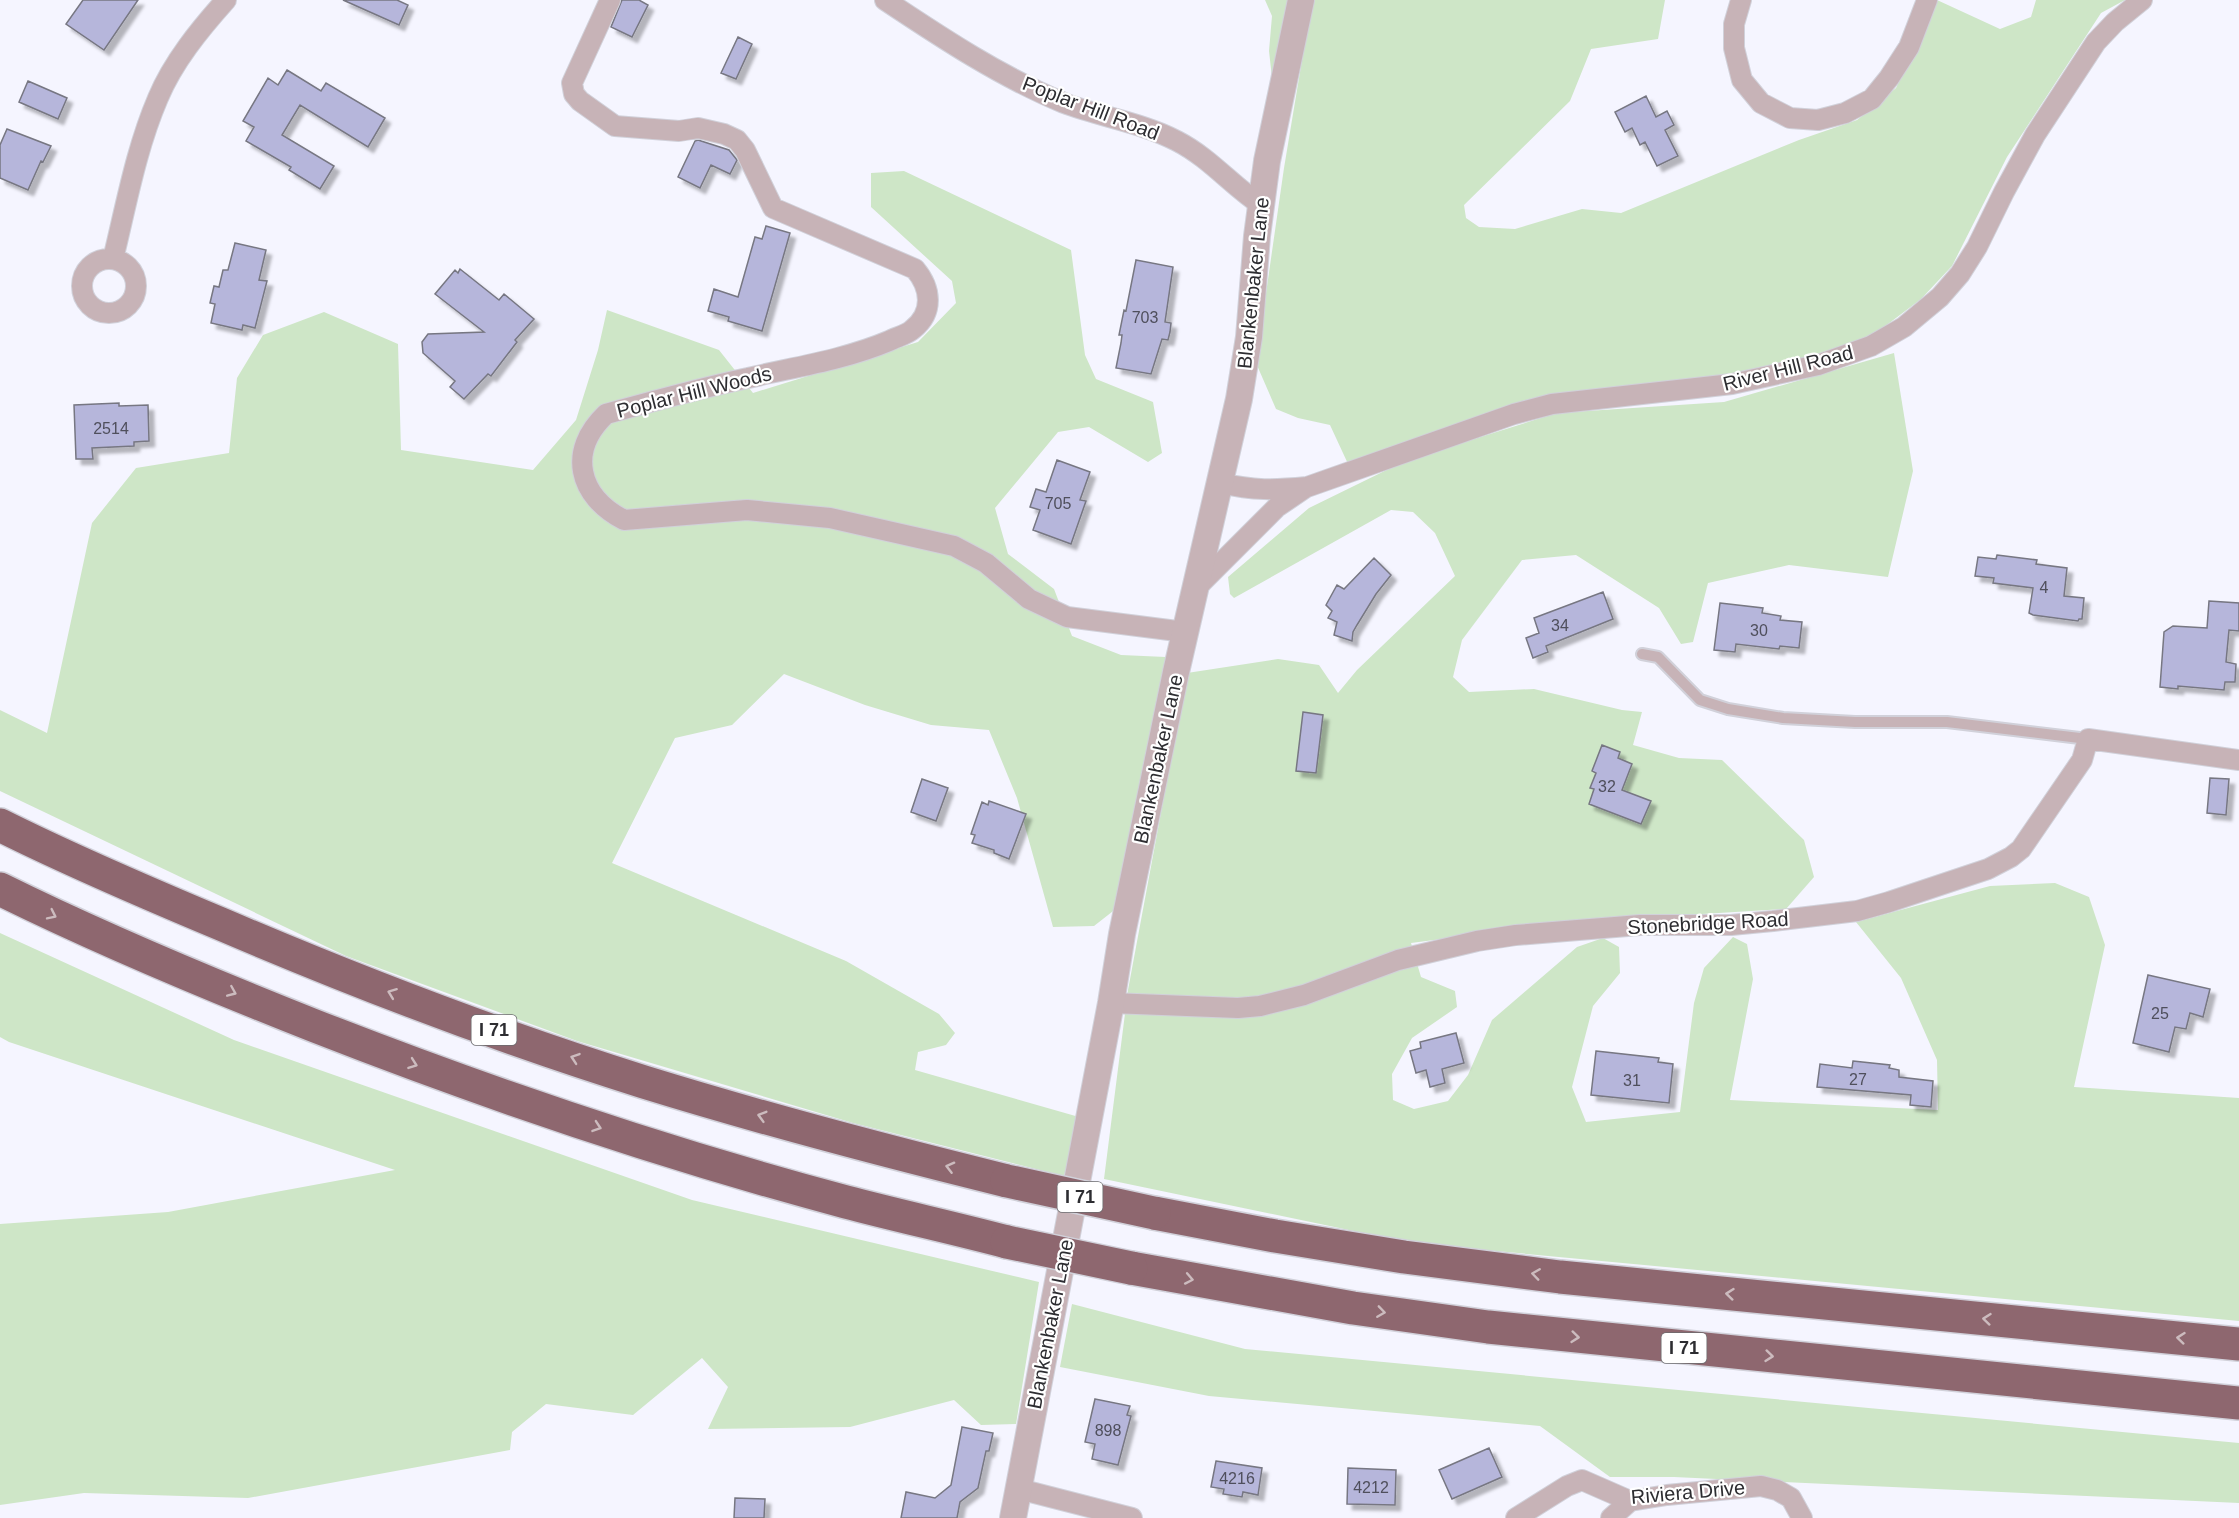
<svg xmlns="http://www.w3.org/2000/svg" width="2239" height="1518" font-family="Arial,sans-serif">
  <defs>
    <filter id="shadow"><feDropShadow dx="5.5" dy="5.5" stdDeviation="1.5" flood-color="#0004"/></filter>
  </defs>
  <rect width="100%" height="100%" fill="#f5f5ff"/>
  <path fill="#cee6c7" d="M1265 0H1290L1272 78 1269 51 1272 16Z
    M1312 0H1665L1658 39 1591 49 1570 101 1464 205 1466 218 1479 227 1515 229 1582 209 1621 213 1799 140 1857 120 1896 88 1937 0 2000 29 2031 17 2036 0H2125L2101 13 2007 157 1952 266 1921 299 1859 346 1759 373 1625 387 1349 466 1330 425 1298 418 1276 409 1256 363 1284 168Z
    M904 171 1071 250 1085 355 1096 379 1153 402 1162 453 1148 462 1089 427 1058 432 995 508 1008 554 1054 589 1072 636 1121 655 1166 657 1117 908 1094 926 1053 927 1017 798 989 730 931 725 865 705 784 674 732 725 675 738 612 863 846 961 939 1014 955 1033 946 1045 918 1052 915 1070 1079 1117 1064 1176 853 1123 577 1041 346 956 0 791V710L47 733 92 523 136 468 229 453 237 378 263 335 324 312 398 344 401 450 533 470 576 420 598 350 607 310 719 350 753 393 918 342 956 303 952 281 871 207V173Z
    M1894 353 1913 471 1888 577 1789 565 1708 583 1693 642 1681 644 1659 608 1576 555 1522 560 1462 640 1453 677 1469 692 1534 689 1622 710 1642 712 1633 745 1679 758 1722 760 1804 840 1814 877 1786 909 1571 922 1411 943 1421 977 1455 991 1457 1007 1412 1038 1392 1074 1393 1100 1414 1109 1448 1101 1468 1075 1492 1020 1577 947 1603 938 1619 947 1620 973 1593 1006 1572 1087 1586 1122 1680 1112 1694 1003 1704 968 1733 937 1747 944 1753 979 1730 1100 1938 1110 1937 1060 1901 978 1856 922 1990 886 2055 883 2089 897 2105 945 2074 1087 2239 1098V1321L1411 1243 1104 1179 1128 990 1187 673 1278 659 1319 665 1338 693 1357 670 1455 576 1435 533 1413 512 1391 510 1234 598 1230 594 1228 577 1309 508 1407 460 1557 413 1724 402Z
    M0 933 234 1040 692 1200 1039 1282 1016 1424 981 1425 954 1400 850 1427 708 1429 728 1387 702 1358 633 1415 546 1404 512 1432 510 1450 248 1498 84 1493 0 1505V1224L168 1212 395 1170 9 1042 0 1037Z
    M1072 1304 1245 1349 2239 1443V1503L1674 1477H1610L1540 1426 1209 1396 1060 1367Z"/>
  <path fill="#b6b6db" stroke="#777782" stroke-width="1.5" filter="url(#shadow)" d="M83 0H138L104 50 66 24Z
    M343 0H397L408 5 399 25Z
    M622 0H639L648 5 632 37 611 27Z
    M738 37 752 44 736 79 721 73Z
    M287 70 321 91 326 83 385 118 368 147 300 105 282 135 334 166 320 189 289 170 291 167 246 141 254 127 243 121 268 78 278 85Z
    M28 81 67 98 58 119 19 102Z
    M1646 96 1656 117 1667 111 1674 125 1665 130 1678 156 1657 166 1645 142 1640 145 1632 128 1625 132 1615 112Z
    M7 129 51 146 43 162 41 161 28 190 0 178V145Z
    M698 140 729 150 737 160 730 174 711 165 700 188 678 177 695 141Z
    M766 226 790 233 762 331 728 321 729 317 708 311 714 289 738 297 755 237 762 239Z
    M235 243 266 250 259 280 267 281 255 328 243 325 242 330 211 323 215 304 210 303 214 286 219 287 223 270H228Z
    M1136 260 1173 267 1165 322 1171 323 1170 332 1168 340 1162 339 1151 374 1116 368 1121 343 1122 335H1119L1124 310 1126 311Z
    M460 269 499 300 504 294 534 319 515 340 517 342 491 376 488 374 464 399 450 387 455 381 423 353 422 342 428 334 484 332 435 294 455 270 458 273Z
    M119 403V406L148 405 149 441 134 442V446L92 448 93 459H76L74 405Z
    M1057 460 1090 472 1080 500 1086 501 1071 544 1033 530 1040 510 1030 507 1036 489 1046 492Z
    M1997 555 2037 560 2036 564 2067 568 2064 596 2084 598 2082 619H2079L2078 621 2033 615 2029 613 2033 588 1993 583 1994 578 1975 576 1978 557 1996 559Z
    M1374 558 1391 575 1376 594 1357 625 1353 632 1352 641 1334 635 1337 622 1328 618 1332 611 1326 605 1337 585 1344 589Z
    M1603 592 1613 619 1546 646 1548 652 1533 658 1526 638 1539 633 1534 618Z
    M2209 601 2239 603V631L2229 630 2226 662 2236 664 2235 682H2225L2224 690 2178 686V689L2160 687 2164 632 2173 626 2207 628Z
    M1720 603 1763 608 1762 613 1781 616 1780 620 1802 622 1799 648 1780 646 1779 649 1736 644 1735 652 1714 650Z
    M1303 712 1323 715 1316 773 1296 771Z
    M1602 745 1620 752 1618 758 1632 764 1622 790 1651 801 1641 824 1589 804 1594 789 1590 788 1596 773 1592 771Z
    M2210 778 2229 779 2226 815 2207 813Z
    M922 779 948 788 936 821 911 812Z
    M989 801 1026 814 1009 859 994 853V850L972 843 975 835 971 834 982 802 988 805Z
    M2148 975 2210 989 2203 1017 2190 1013 2186 1029 2175 1027 2169 1052 2133 1043Z
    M1456 1033 1464 1063 1442 1069 1445 1083 1430 1087 1426 1070 1416 1073 1410 1051 1421 1048 1420 1042Z
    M1596 1051 1659 1058 1658 1062 1673 1064 1669 1103 1591 1095Z
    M1853 1061 1890 1065 1889 1068 1899 1070V1077L1933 1081 1931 1107 1910 1105 1911 1095 1817 1087 1820 1064 1852 1068Z
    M1095 1399 1130 1406 1127 1415 1131 1416 1118 1465 1092 1459 1095 1444 1085 1442Z
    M962 1427 993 1433 989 1451H986L978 1488 960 1502 957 1518H901L906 1492 935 1498 951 1485Z
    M1489 1448 1502 1477 1452 1499 1439 1470Z
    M1216 1461 1262 1468 1258 1495 1243 1492 1242 1497 1223 1494 1224 1489 1211 1487Z
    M1348 1468 1396 1470 1395 1505 1347 1504Z
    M735 1498 765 1499 764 1518H734Z"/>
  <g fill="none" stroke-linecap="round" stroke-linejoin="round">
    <defs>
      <path id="service" d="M1642 654 1658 657 1700 700 1728 709 1783 718 1855 722H1947L2088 739"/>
      <path id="minor" d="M610 0 572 83 574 94 580 101 615 126 679 131 698 128 724 134 737 140 745 150 773 208 915 269C931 288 934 312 913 329 907 335 896 337 889 341 844 360 795 367 748 378 700 388 653 401 606 414 567 451 578 496 624 520L747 510 830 518 954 546 986 563 1029 599 1067 617 1185 632
        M885 0C942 38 1001 77 1064 103 1101 117 1143 123 1177 141 1210 158 1231 185 1261 205
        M1741 0 1734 24V48L1742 80 1761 103 1790 118 1818 120 1845 113 1872 99 1889 78 1909 47 1927 0
        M82 286a27 27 0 1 1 54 0a27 27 0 1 1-54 0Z
        M113 259C126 206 136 149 158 98 173 62 200 29 226 0
        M1221 483C1254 491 1274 490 1307 487L1514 414 1552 404 1732 384 1818 365 1871 346 1904 327 1940 297 1960 274 1977 247 2004 192 2035 135 2096 42 2115 22 2142 0
        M1196 588 1277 507 1305 488
        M1111 1003 1238 1008 1260 1006 1304 995 1398 960 1477 941 1516 935 1640 925H1731L1773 921 1857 911 1889 902 1988 869 2011 857 2021 849 2082 760 2088 739 2239 760
        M1019 1489 1132 1518
        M1516 1518 1567 1486 1582 1480 1630 1501 1667 1495 1761 1486 1777 1490 1791 1498 1802 1518
        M1611 1518 1630 1501"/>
      <path id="tertiary" d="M1013 1518 1111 1003 1122 934 1176 672 1239 399 1249 337 1257 236 1267 161 1301 0"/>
      <path id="motorway" d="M0 825C72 861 147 893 221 924 359 983 500 1037 644 1082 764 1119 885 1151 1007 1181
        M0 889C103 940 209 984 315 1026 489 1094 666 1154 846 1202 899 1216 954 1228 1007 1242
        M1154 1213 1275 1236 1404 1257 1560 1277 2239 1344
        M1131 1268 1353 1308 1488 1327 2239 1403"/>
    </defs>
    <use href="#service" stroke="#d1d1da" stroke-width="14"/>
    <use href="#minor" stroke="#d1d1da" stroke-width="22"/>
    <use href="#tertiary" stroke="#d1d1da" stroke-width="28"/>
    <use href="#motorway" stroke="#d1d1da" stroke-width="36"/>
    <use href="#service" stroke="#c7b3b7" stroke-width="10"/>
    <use href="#minor" stroke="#c7b3b7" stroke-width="20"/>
    <use href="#tertiary" stroke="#c7b3b7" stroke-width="26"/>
    <use href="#motorway" stroke="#8e676f" stroke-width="33"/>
    <defs>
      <path id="motorway-bridge" d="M1007 1181 1154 1213
        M1007 1242 1131 1268"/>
    </defs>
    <use href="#motorway-bridge" stroke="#d1d1da" stroke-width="36" stroke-linecap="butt"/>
    <use href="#motorway-bridge" stroke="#8e676f" stroke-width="33"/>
  </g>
  <defs><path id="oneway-chevron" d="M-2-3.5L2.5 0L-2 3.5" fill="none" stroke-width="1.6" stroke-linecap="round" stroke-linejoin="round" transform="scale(1.5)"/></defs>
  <g stroke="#ccbbbe">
    <use href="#oneway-chevron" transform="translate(52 915) rotate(26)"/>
    <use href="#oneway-chevron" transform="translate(232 992) rotate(23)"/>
    <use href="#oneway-chevron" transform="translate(392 993) rotate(-159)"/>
    <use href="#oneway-chevron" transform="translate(575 1058) rotate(-161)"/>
    <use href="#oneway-chevron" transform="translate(413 1064) rotate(20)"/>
    <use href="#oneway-chevron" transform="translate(762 1116) rotate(-164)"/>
    <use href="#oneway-chevron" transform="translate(597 1127) rotate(19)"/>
    <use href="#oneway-chevron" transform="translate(950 1167) rotate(-166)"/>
    <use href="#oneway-chevron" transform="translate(1536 1274) rotate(-172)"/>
    <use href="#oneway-chevron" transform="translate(1189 1279) rotate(11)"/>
    <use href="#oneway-chevron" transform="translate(1730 1294) rotate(-174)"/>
    <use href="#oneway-chevron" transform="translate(1381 1312) rotate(8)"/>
    <use href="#oneway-chevron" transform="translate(1987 1319) rotate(-174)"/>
    <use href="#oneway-chevron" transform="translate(1575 1337) rotate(6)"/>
    <use href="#oneway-chevron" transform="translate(2181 1338) rotate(-174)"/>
    <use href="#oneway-chevron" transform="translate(1769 1356) rotate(6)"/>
  </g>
  <g text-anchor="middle" stroke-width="4.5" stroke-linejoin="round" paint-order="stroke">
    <g font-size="16" fill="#4f4f5c">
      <text x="1145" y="323">703</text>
      <text x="111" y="434">2514</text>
      <text x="1058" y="509">705</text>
      <text x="2044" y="593">4</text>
      <text x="1560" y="631">34</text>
      <text x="1759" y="636">30</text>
      <text x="1607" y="792">32</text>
      <text x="2160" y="1019">25</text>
      <text x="1858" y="1085">27</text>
      <text x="1632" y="1086">31</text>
      <text x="1108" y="1436">898</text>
      <text x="1237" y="1484">4216</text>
      <text x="1371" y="1493">4212</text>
    </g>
    <g fill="#fff" stroke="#6c6c6f" stroke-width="1.5">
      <rect x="471.5" y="1015" width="45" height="30" rx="4.5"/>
      <rect x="1057.5" y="1182" width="45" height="30" rx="4.5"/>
      <rect x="1661.5" y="1333" width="45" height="30" rx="4.5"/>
    </g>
    <g font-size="18" font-weight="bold" fill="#2d2d31">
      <text x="494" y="1036">I 71</text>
      <text x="1080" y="1203">I 71</text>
      <text x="1684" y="1354">I 71</text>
    </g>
    <g font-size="20" fill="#2d2d31" stroke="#fff">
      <text transform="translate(1091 108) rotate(21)" y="7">Poplar Hill Road</text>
      <text transform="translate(1253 283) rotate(-84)" y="7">Blankenbaker Lane</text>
      <text transform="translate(1788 368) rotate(-14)" y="7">River Hill Road</text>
      <text transform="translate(694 392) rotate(-14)" y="7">Poplar Hill Woods</text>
      <text transform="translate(1158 759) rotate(-78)" y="7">Blankenbaker Lane</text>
      <text transform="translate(1708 923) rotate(-3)" y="7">Stonebridge Road</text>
      <text transform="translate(1050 1324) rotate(-79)" y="7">Blankenbaker Lane</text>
      <text transform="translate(1688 1492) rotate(-5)" y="7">Riviera Drive</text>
    </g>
  </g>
</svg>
